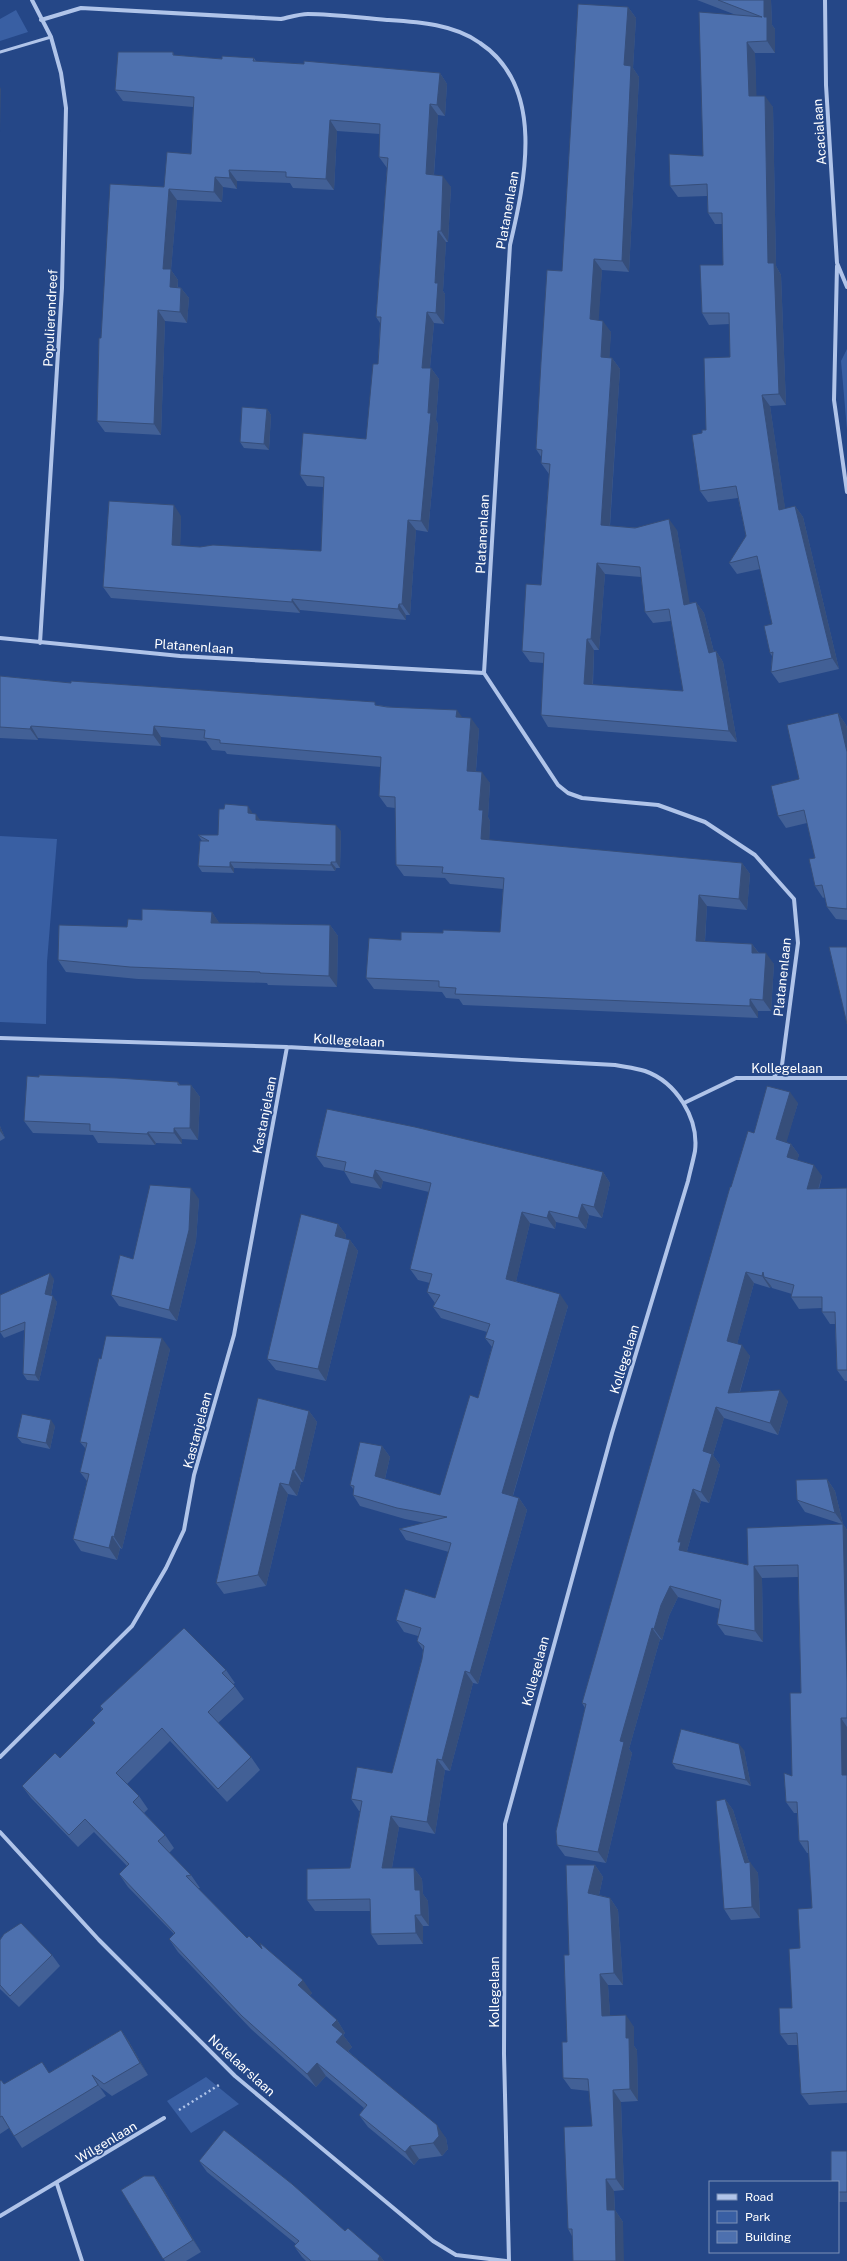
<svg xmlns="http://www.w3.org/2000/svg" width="847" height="2261" font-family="'Public Sans',sans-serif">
  <rect width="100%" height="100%" fill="#254787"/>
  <path fill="#395fa3" d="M16 10 28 32 0 41V19Z
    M847 349V430L841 361Z
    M0 836 57 839 47 962 46 1024 0 1022Z
    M206 2077 239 2104 191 2133 167 2101Z"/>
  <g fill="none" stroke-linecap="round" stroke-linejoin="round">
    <path stroke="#b0c4e9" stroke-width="2.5" stroke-dasharray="2 3" stroke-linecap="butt" d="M179 2110 219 2085"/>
    <path stroke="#b0c4e9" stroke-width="3" d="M0 52 51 37"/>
    <path stroke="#b0c4e9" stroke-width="4" d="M32 0 51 37 61 73 66 108 62 288 40 643
      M825 0 826 85 837 263 847 287
      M837 266 834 400 847 492
      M0 638 180 656 484 673 510 245C525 181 546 87 480 43 454 24 418 22 387 20 361 18 334 14 308 14 300 14 290 17 281 19L81 8 41 20
      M484 673 558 785 568 793 582 798 658 805 705 822 755 855 794 899 798 943 782 1065 774 1077
      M0 1038 287 1047 615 1065C625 1067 635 1068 645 1071 676 1082 699 1118 695 1151 693 1161 690 1172 688 1181L612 1433 505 1824 504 2054 509 2261
      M684 1103 736 1078H847
      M0 1757 132 1626 166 1568 184 1530 194 1475 234 1335 287 1047
      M0 1832 99 1940 235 2076 433 2241 456 2255 506 2261
      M57 2184 82 2261
      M0 2216 164 2118"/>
  </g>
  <path fill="#426096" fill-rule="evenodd" d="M697 0H771L772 25 775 29V53H755L756 96 773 107 776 266 781 275 786 405 770 406 785 509 795 506 803 517 839 669 779 683 771 672 772 656 770 653 772 624 760 569 737 574 729 563 746 536 738 498 708 502 700 491 702 433 706 430 730 357V324L709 325 702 313 723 265 722 224H715L708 213 707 196 678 197 670 186 703 156 736 15Z
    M628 7 636 18 633 68 639 77 629 272 602 270 598 320 611 332 609 358H612L620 369 610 526 677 530 689 603 696 602 704 613 714 652 716 651 723 662 737 742 548 727 541 715 544 663 530 662 522 651 541 585 549 474 541 463 542 458 536 449 562 271ZM605 574 641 577 645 612 653 623 671 621 683 691 593 685 594 650H599Z
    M173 52 174 55 222 59 254 58 256 61 440 73 447 84 445 116 438 115 434 175 451 187 448 242H446L443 291 445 294 444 324 434 323 430 368H431L439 379 436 420 438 424 428 532 416 530 410 615H406V620L300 610V613L111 598 103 587 181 516 180 546 200 547 321 551 323 487 307 486 300 475 366 439 378 364 380 323 376 317 387 168 379 157 380 134 337 131 334 190 293 188 290 183 237 181V189L223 187 222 202 177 200 171 270 178 280V287L181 288 189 298 187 323 165 321 161 435 105 432 97 421 101 338 164 187 191 154 193 107 123 101 115 90Z
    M267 409 271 415 269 450 244 448 240 442Z
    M0 676 71 683 377 705 462 717 479 729 476 771 490 783 488 817 490 821 489 840 742 863 750 874 747 910 707 906 705 942 752 944 759 953 774 964 771 1011H758V1018L463 1005 459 999 446 998 442 992 374 989 366 978 401 940 443 933 500 932 503 889 450 884 445 878 404 876 396 865 395 808 387 807 379 796 381 767 227 754 225 751 212 750 206 741 161 737V746L38 738V740L0 738Z
    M838 713 846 725 847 728V920L836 919 827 907 825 897 823 898 815 886V858L807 823 786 828 778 816 799 779Z
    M224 809 252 812V813L260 820 341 831 340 868H336L335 871 234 868V873L202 872 198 866 202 841 198 835H218Z
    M212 912 219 923 330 925 338 936 337 987 268 985 267 983 138 979 66 972 58 960 127 927 142 920Z
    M178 1082 180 1085H191L200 1097 198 1140 182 1139V1144L156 1143 155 1145 98 1143 93 1135 33 1133 24 1121Z
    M798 1103 786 1142 791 1144 799 1155 797 1160 822 1176 819 1189 847 1188V1381H845L837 1370 835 1324H830L822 1312V1308L799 1309 791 1297 792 1294 772 1288 771 1286 770 1288 754 1283 737 1344 750 1356 740 1392 788 1401 778 1435 724 1418 713 1455 720 1465 709 1503 701 1501 687 1551V1552L748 1565 842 1524 805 1512 797 1500 827 1479 835 1491 843 1524 847 1530V2103L809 2105 801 2094 798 2045H788L780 2034 792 2008 800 1948 812 1908 809 1853H807L799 1841 797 1813H794L786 1802 792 1776 801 1693 798 1577 762 1578 763 1642 725 1635 717 1624 720 1609 678 1597 669 1616 662 1640 660 1639 629 1749 632 1753 606 1863 565 1856 557 1845 585 1708 582 1703 731 1187 754 1133Z
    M0 1126 5 1138 0 1141Z
    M316 1156 603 1172 610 1183 602 1218 589 1215 586 1229 556 1222 555 1229 530 1223 516 1281 568 1306 513 1496 519 1498 527 1510 478 1684 473 1683 450 1771 445 1770 435 1834 399 1827 392 1868H414L422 1879 423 1894 428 1901 429 1926H423V1944L378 1945 371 1934 370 1911H315L307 1900 350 1868 360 1811H359L351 1799 392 1773 422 1659 423 1650 417 1641 418 1636 404 1632 396 1620 435 1598 449 1552 406 1540 399 1529 425 1523 405 1519 360 1506 353 1495 354 1490 350 1485 382 1446 390 1457 385 1479 440 1495 478 1398 492 1347 485 1338 487 1332 441 1318 433 1307 435 1303 427 1292 430 1283 418 1280 410 1269 429 1192 383 1181 381 1189 351 1183 344 1171 324 1167Z
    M199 1199 196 1241 177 1321 119 1306 111 1295Z
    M338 1224 346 1235 345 1239 350 1240 358 1251 326 1381 276 1370 267 1359Z
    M54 1279 51 1296 57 1302 39 1381 27 1380 23 1374 24 1330 4 1338 0 1332Z
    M170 1349 122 1549 120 1548 117 1560 81 1551 73 1539 87 1481 80 1472 86 1449 80 1442 101 1359Z
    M309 1411 317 1422 303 1482H301L297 1496 288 1494 266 1586 224 1594 216 1583Z
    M55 1426 50 1449 22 1443 17 1437Z
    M226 1670 235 1683 233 1684 244 1699 218 1723 251 1757 260 1770 227 1802 170 1741 127 1784 139 1796 148 1809 144 1813 165 1835 174 1848 169 1853 191 1875 200 1888H198L247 1938 262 1949 312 1993 309 1996 337 2020 345 2033 343 2035 352 2047 348 2051 446 2138 448 2149 442 2156 419 2159 414 2165 368 2127 359 2115 364 2108 326 2076 316 2087 251 2029 178 1952 169 1939 174 1934 128 1887 119 1874 127 1866 94 1832 78 1847 31 1798 22 1786 60 1758 95 1724 92 1720 102 1710 100 1706Z
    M744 1750 751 1786 676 1769 672 1763Z
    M725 1799 733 1810 749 1862 758 1873 760 1918 731 1920 724 1909Z
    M595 1865 603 1877 599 1895 610 1898 618 1910 623 1985H608L610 2016 634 2027V2046L637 2050 638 2101 621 2102 624 2190 614 2191 615 2210 623 2222 572 2236 568 2229 592 2126 589 2091 571 2089 563 2078 567 2042 569 1955Z
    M0 1940 52 1955 60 1966 19 2007 0 1989Z
    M121 2030 129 2042 148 2075 112 2096 100 2087 106 2096 22 2148 9 2128 0 2134V2081L4 2084 49 2073Z
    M847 2151V2202H838V2182Z
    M199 2161 345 2231 380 2256 384 2261H306L302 2257 294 2246 296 2244 207 2172Z
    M154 2176 162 2187 201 2252 186 2261H165L121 2190Z"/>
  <path fill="#364e7a" d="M764 0H771L772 25 775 29V53L767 41 764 17Z
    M628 7 636 18 633 68 639 77 629 272 622 261 624 65Z
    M747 42 755 53 757 108 749 96Z
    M440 73 447 84 445 116 437 105Z
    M0 87 1 89 0 132Z
    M765 96 773 107 776 266 781 275 786 405 779 394 768 263Z
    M430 104 438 115 433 185 426 174Z
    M330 120 337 131 334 190 326 179Z
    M229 170 237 181V189L230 178Z
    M443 176 451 187 448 242 441 231Z
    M215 177 223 187 222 202 214 192Z
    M169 189 177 200 171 270 178 280 177 298 170 287 163 269Z
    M438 231 446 242 443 291 445 294 444 324 436 313 435 283Z
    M594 259 602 270 598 331 590 319Z
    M181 288 189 298 187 323 180 312Z
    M158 310 165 321 161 435 154 424Z
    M427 312 434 323 429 378 422 368Z
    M603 321 611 332 609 368 601 357Z
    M612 358 620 369 609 536 601 525Z
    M431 368 439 379 436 420 438 424 428 532 421 521Z
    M762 395 770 406 787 521 779 510Z
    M267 409 271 415 269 450 264 444Z
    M174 505 181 516 180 556 172 545Z
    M795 506 803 517 839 669 832 658Z
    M669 519 677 530 692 616 684 605Z
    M408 520 416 530 410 615 402 604Z
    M597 563 605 574 599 650 591 639Z
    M292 599 300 610V613L292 602Z
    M696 602 704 613 717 664 709 653Z
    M399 604 406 615V620L398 609Z
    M587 639 594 650 592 695 584 684Z
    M716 651 723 662 737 742 729 731Z
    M457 710 465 721 456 717Z
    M838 713 846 725 847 728V752Z
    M471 718 479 729 475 782 467 771Z
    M31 726 38 738V740L30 729Z
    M154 726 161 737V746L153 735Z
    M482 772 490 783 488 817 490 821 489 851 481 839 479 810Z
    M248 806 252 812V819L248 813Z
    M256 814 260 820V826L256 820Z
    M336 825 341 831 340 868 336 862Z
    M230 862 234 868V873L230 867Z
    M331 862 336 868 335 871 331 865Z
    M742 863 750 874 747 910 739 899Z
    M699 895 707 906 704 953 696 941Z
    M212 912 220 924 211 923Z
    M330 925 338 936 337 987 329 976Z
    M752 944 760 955 752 953Z
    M766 953 774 964 771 1011 763 1000Z
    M750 999 758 1011V1018L750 1006Z
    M191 1085 200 1097 198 1140 190 1128Z
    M790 1092 798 1103 784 1151 776 1139Z
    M0 1126 5 1138 0 1131Z
    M174 1128 182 1139V1144L174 1133Z
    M148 1132 156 1143 155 1145 147 1134Z
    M791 1144 799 1155 795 1168 787 1157Z
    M814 1165 822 1176 815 1200 807 1189Z
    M375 1170 383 1181 381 1189 373 1178Z
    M603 1172 610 1183 602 1218 594 1207Z
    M191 1188 199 1199 196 1241 177 1321 169 1310Z
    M582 1204 589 1215 586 1229 578 1218Z
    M549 1211 556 1222 555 1229 547 1218Z
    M522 1212 530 1223 514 1290 506 1279Z
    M338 1224 346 1235 343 1248 335 1236Z
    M350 1240 358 1251 326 1381 318 1369Z
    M746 1272 754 1283 735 1352 727 1341Z
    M763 1272 764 1277 771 1286 770 1288 762 1276Z
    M50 1273 54 1279 50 1300 45 1294Z
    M560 1294 568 1306 510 1505 502 1493Z
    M53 1296 57 1302 39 1381 35 1375Z
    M162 1338 170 1349 122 1549 114 1537Z
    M742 1345 750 1356 736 1404 728 1393Z
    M780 1390 788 1401 778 1435 770 1423Z
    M716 1407 724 1418 713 1455 720 1465 709 1503 701 1492 703 1451Z
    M309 1411 317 1422 303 1482 295 1470Z
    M51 1420 55 1426 50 1449 46 1443Z
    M382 1446 390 1457 383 1487 375 1476Z
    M293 1470 301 1482 297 1496 289 1485Z
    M827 1479 835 1491 843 1524 835 1513Z
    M280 1483 288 1494 266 1586 258 1575Z
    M693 1489 701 1501 687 1551 689 1554 679 1550 678 1542Z
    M519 1498 527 1510 478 1684 470 1673Z
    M843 1524 847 1530V1682Z
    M112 1536 120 1548 117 1560 109 1548Z
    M754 1566 762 1578 763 1642 755 1631Z
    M670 1586 678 1597 669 1616 662 1640 654 1629 661 1605Z
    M652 1628 660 1639 629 1749 632 1753 606 1863 598 1852 620 1741Z
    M465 1671 473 1683 450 1771 442 1760Z
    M841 1718 847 1727V1783L842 1775Z
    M739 1744 744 1750 751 1786 746 1780Z
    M437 1759 445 1770 435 1834 427 1822Z
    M725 1799 733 1810 750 1865V1862L758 1873 760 1918 752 1907 745 1863Z
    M391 1816 399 1827 390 1879 382 1868Z
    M595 1865 603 1877 597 1904 588 1893Z
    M414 1868 422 1879 423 1894 428 1901 429 1926 421 1915 415 1890Z
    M610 1898 618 1910 623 1985 614 1973Z
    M415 1915 423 1926V1944L416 1933Z
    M600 1974 608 1985 611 2028 602 2016Z
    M303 1980 312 1993 307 1998 298 1985Z
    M626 2015 634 2027V2046L637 2050 638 2101 630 2089 626 2038Z
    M337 2020 345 2033 343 2035 352 2047 345 2054 336 2042 332 2025Z
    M121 2030 129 2042 148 2075 140 2063Z
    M317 2063 326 2076 316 2087 307 2074Z
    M92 2075 106 2096 98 2085Z
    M613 2090 621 2102 624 2190 616 2179Z
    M437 2125 446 2138 448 2149 442 2156 433 2143Z
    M410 2146 419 2159 414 2165 405 2152Z
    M154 2176 162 2187 201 2252 193 2240Z
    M606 2179 614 2191 615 2214V2210L623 2222 624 2261H616L607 2210Z
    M380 2256 384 2261H379L378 2259Z"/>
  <path fill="#4d70ae" stroke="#364e7a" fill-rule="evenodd" d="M718 0H764V17H767V41L747 42 749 96H765L768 263H774L779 394 762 395 779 510 795 506 832 658 771 672 773 652 770 653 764 626 772 624 757 556 729 563 746 536 736 486 700 491 692 435 702 433V430H706L704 358 730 357 729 313H702L700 265H723L722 213H708L707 184 670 186 669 154 703 156 699 12 762 17Z
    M578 4 628 7 624 65 631 66 622 261 594 259 590 319 603 321 601 357 612 358 601 525 635 528 669 519 684 605 696 602 709 653 716 651 729 731 541 715 544 653 522 651 526 584 541 585 550 464 541 463 542 450 536 449 541 362 547 270 562 271ZM597 563 640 567 645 612 669 609 683 691 584 684 587 639H591Z
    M118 52H173V55L222 59V56L254 58 253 61 304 64V61L440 73 437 105 430 104 426 174 443 176 441 231H438L435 283H438L436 313 427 312 422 368H431L428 413H431L421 521 408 520 402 604H399L398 609 292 599V602L103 587 109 501 174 505 172 545 200 547 213 545 321 551 324 477 300 475 303 433 366 439 373 364H378L381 317H376L388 158 379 157 380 124 330 120 326 179 286 177V172L229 170 230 178 215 177 214 192 169 189 163 269H171L170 287 181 288 180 312 158 310 154 424 97 421 99 338H101L110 184 164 187 167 152 191 154 194 97 115 90Z
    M242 407 267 409 264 444 240 442Z
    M0 676 71 683V681L375 702V705L387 707 457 710 456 717 471 718 467 771 482 772 479 810H483L481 839 742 863 739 899 699 895 696 941 752 944V953H766L763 1000 750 999V1006L455 994 456 988 439 987V981L366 978 369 938 401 940V932L443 933V930L500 932 504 878 442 873 443 867 396 865 395 797 379 796 381 757 220 743V740L204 738 205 730 154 726 153 735 31 726 30 729 0 727Z
    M838 713 847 752V909L827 907 822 885 815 886 809 859 815 858 804 810 778 816 771 786 799 779 787 725Z
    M225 804 248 806V813L256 814V820L336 825V862H331V865L230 862V867L198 866 200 841H209L198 835H218L219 809H224Z
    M142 909 212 912 211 923 330 925 329 976 260 973V972L130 967 58 960 59 925 127 927 128 919 142 920Z
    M829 947H847V1024Z
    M39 1075 117 1078 178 1082V1085H191L190 1128H174V1133L148 1132 147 1134 90 1131V1124L24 1121 27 1076 39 1077Z
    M767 1086 790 1092 776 1139 791 1144 787 1157 814 1165 807 1189 847 1188V1370H837L835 1312H822V1297H791L794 1285 764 1277 763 1272 762 1276 746 1272 727 1341 742 1345 728 1393 780 1390 770 1423 716 1407 703 1451 712 1454 701 1492 693 1489 678 1542H681L679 1550 748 1565 747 1528 843 1524 847 1682V1718H841L842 1775H847V2091L801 2094 797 2033 780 2034 779 2008H792L789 1949 800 1948 798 1909 812 1908 808 1841H799L797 1802H786L784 1773 792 1776 790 1693H801L798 1565 754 1566 755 1631 717 1624 721 1600 670 1586 661 1605 654 1629 652 1628 620 1741 624 1742 598 1852 557 1845 556 1831 586 1704 582 1703 730 1187H731L748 1131 754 1133Z
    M327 1109 415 1127 603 1172 594 1207 582 1204 578 1218 549 1211 547 1218 522 1212 506 1279 560 1294 502 1493 519 1498 470 1673 465 1671 442 1760 437 1759 427 1822 391 1816 382 1868H414L415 1890H420L421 1915H415L416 1933 371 1934 370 1899 307 1900V1869L350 1868 362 1801 351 1799 357 1767 392 1773 422 1659 424 1646 417 1641 421 1628 396 1620 405 1589 435 1598 451 1543 399 1529 447 1517 397 1508 353 1495 354 1486 350 1485 360 1442 382 1446 375 1476 440 1495 470 1395 478 1398 494 1341 485 1338 490 1324 433 1307 440 1295 427 1292 432 1274 410 1269 431 1183 375 1170 373 1178 344 1171 346 1162 316 1156Z
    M150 1185 191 1188 189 1230 169 1310 111 1295 120 1255 133 1259Z
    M301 1214 338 1224 335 1236 350 1240 318 1369 267 1359Z
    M50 1273 45 1294 53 1296 35 1375 23 1374 25 1322 0 1332V1295Z
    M106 1336 162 1338 114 1537 112 1536 109 1548 73 1539 89 1474 80 1472 87 1443 80 1442 99 1358 101 1359Z
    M258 1398 309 1411 295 1470H293L289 1485 280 1483 258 1575 216 1583Z
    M22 1414 51 1420 46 1443 17 1437Z
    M827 1479 835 1513 797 1500 796 1480Z
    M184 1628 226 1670 222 1673 235 1686 208 1712 251 1757 218 1789 162 1728 116 1773 139 1796 133 1802 165 1835 158 1841 191 1875 186 1876 247 1938 249 1936 262 1949 260 1943 303 1980 298 1985 337 2020 332 2025 343 2034 336 2042 437 2125 439 2136 433 2143 410 2146 405 2152 359 2115 367 2105 317 2063 307 2074 242 2016 169 1939 175 1933 119 1874 129 1864 85 1819 69 1835 22 1786 55 1753 60 1758 95 1723 92 1720 103 1709 100 1706Z
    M681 1729 739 1744 746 1780 672 1763Z
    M725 1799 745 1863 750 1862 752 1907 724 1909 716 1801Z
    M566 1865H595L588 1893 610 1898 614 1973 600 1974 602 2016 626 2015V2038H629L630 2089 613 2090 616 2179H606L607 2210H615L616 2261H573L572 2229H568L564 2127 592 2126 588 2079 563 2078 562 2042H567L564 1955H569Z
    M21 1923 52 1955 10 1996 0 1985V1940L4 1934Z
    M121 2030 140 2063 104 2084 92 2075 98 2085 14 2136 2 2116 0 2117V2081L1 2080 4 2084 42 2062 49 2073Z
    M224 2130 292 2184 345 2231 348 2228 380 2256 378 2259 379 2261H311L294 2246 299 2241 199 2161Z
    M831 2151H847V2192H838V2182H831Z
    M144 2176H154L193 2240 163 2259 121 2190Z"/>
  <g text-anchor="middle" stroke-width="3.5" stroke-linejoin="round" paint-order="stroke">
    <g font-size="13" fill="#fff" stroke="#254787">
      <text transform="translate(819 132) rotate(-94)" y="5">Acacialaan</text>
      <text transform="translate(507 210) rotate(-80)" y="5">Platanenlaan</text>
      <text transform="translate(50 318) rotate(-87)" y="5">Populierendreef</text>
      <text transform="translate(482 534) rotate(-87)" y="5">Platanenlaan</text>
      <text transform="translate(194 646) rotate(4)" y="5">Platanenlaan</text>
      <text transform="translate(782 977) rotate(-84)" y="5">Platanenlaan</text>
      <text transform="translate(349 1040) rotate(3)" y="5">Kollegelaan</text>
      <text x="787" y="1073">Kollegelaan</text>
      <text transform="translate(264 1115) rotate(-79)" y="5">Kastanjelaan</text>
      <text transform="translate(624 1359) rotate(-73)" y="5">Kollegelaan</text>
      <text transform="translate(197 1430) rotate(-75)" y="5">Kastanjelaan</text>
      <text transform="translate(535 1671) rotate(-75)" y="5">Kollegelaan</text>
      <text transform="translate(494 1992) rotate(-90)" y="5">Kollegelaan</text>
      <text transform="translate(242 2065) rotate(42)" y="5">Notelaarslaan</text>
      <text transform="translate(106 2142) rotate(-31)" y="5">Wilgenlaan</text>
    </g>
  </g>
  <rect x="709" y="2181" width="130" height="72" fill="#254787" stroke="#7c91b7"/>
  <rect x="717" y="2194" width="20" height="6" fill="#b0c4e9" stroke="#7c91b7"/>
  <text x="745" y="2201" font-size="12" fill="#ffffff">Road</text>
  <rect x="717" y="2211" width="20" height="12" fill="#395fa3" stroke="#7c91b7"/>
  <text x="745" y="2221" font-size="12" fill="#ffffff">Park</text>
  <rect x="717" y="2231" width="20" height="12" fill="#4d70ae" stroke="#7c91b7"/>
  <text x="745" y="2241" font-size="12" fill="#ffffff">Building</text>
</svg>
